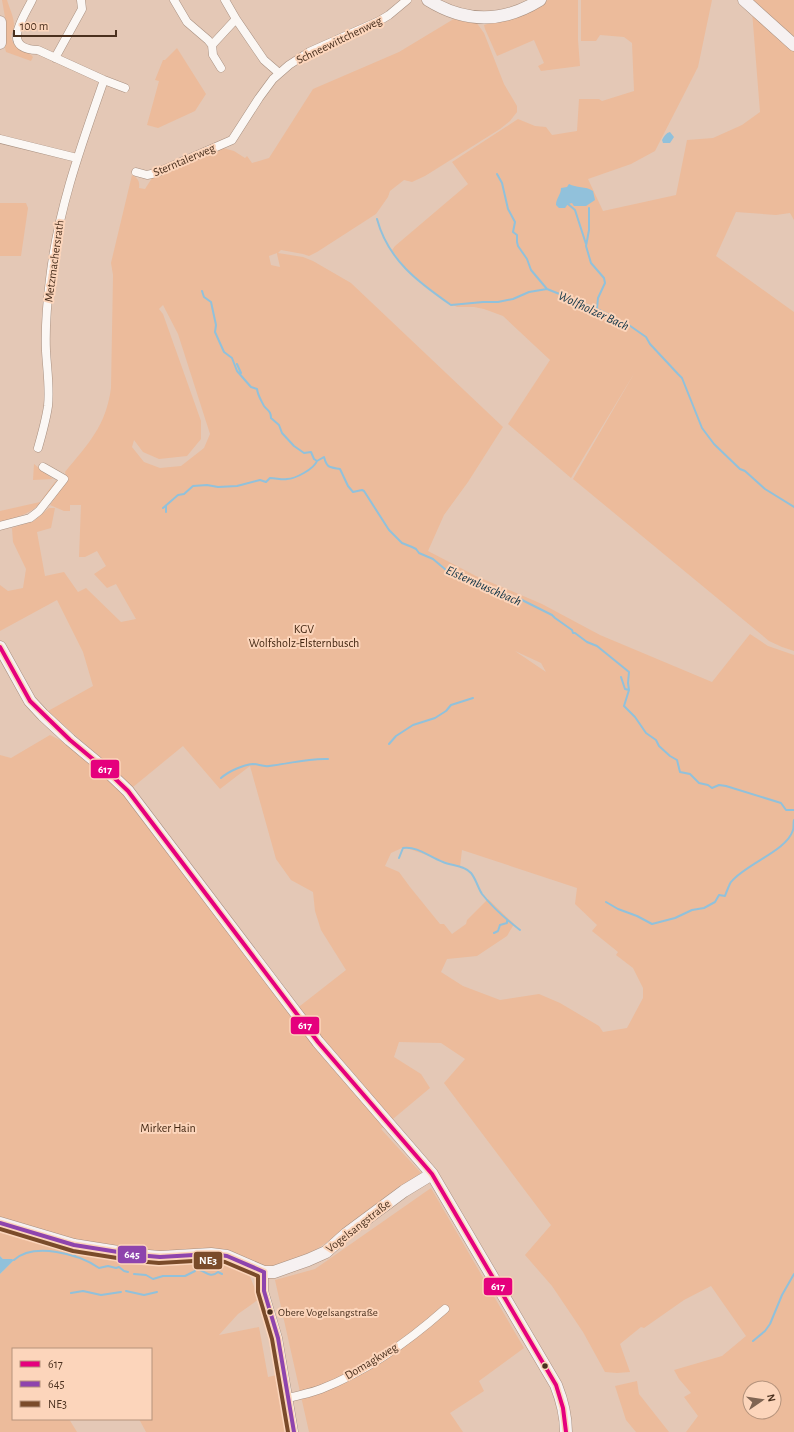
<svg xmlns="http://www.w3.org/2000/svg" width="794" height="1432" font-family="'Alegreya Sans',sans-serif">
  <rect width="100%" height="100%" fill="#e4c8b6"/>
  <path fill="#ecbb9b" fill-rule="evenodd" d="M2 0H7C9 7 14 17 14 25 14 33 7 36 15 45 20 52 28 50 33 57L31 61 6 52 5 48 6 23Z
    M548 0H578V40L580 66 541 71 538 66 544 63 534 40 497 56 485 29 484 25 534 10Z
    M581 0H712L698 67 655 151 631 164 588 179 603 211 676 195 687 140 713 138 742 125 760 112 752 11 794 48V220L790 213 776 215 736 212 716 256 794 312V651L782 647 769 641 573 479 635 372 571 478 508 424 550 360 503 316 484 309 474 307H457L442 299 405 268 392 250 395 246 468 184 452 162 518 119 535 126 546 127 552 135 577 131 579 99H599L602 101 634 91 632 43 624 37 600 35 596 41H581Z
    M751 0H794V40Z
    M457 17 476 22 484 33 504 84 517 106V112L510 121 500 129 425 176 412 182 404 180 390 191 388 197 376 214 317 252 309 256 303 254 281 250 278 253 303 257 313 261 351 283 503 427 468 482 444 515 428 551 476 576 542 604 600 635 712 682 750 634 768 646 794 655V1432H686L698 1416 684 1397 691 1393 679 1379 674 1370 722 1356 746 1336 711 1286 684 1300 644 1328 641 1327 620 1344 630 1372 617 1373 605 1372 583 1332 552 1286 525 1255 551 1225 444 1083 465 1059 441 1043 399 1042 394 1057 421 1074 430 1088 381 1129 421 1173 345 1230 302 1259 249 1274 259 1299 238 1314 219 1335 259 1327 268 1377 277 1375 287 1432H146L139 1419H151V1349H13V1419H69L77 1432H0V1274L14 1260 12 1259H3L0 1256V755L11 758 50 735 68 744 124 794 291 1013 346 970 321 930 315 911 313 892 291 880 276 859 250 766 220 789 183 746 133 787 48 711 93 686 83 652 57 600 0 631V585L8 591 23 588 26 569 13 542 12 528 34 521 49 508H55L51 528 37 532 45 576 64 572 78 592 86 588 121 622 136 619 116 584 107 588 94 574 106 566 97 551 85 557H79L81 505H70V511H64L50 505 67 480 65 472C88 444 106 426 111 388L113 275 111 263 132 175C138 178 140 182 139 188L145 189 152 178 209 151 223 148 234 151 245 158 247 156 252 163 269 158 313 89 399 52ZM277 253V254L280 267 271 265 269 256ZM163 305 178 334 210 434 204 448 181 466 160 468 144 462 132 447 134 440 143 452 159 459 187 456 201 439V421L163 314 159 309ZM515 651 541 663 546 672ZM404 847 460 867 462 850 577 888 575 904 597 925 592 931 618 952 616 955 633 968 643 988V998L627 1028 603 1032 599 1026 560 1003 539 994 500 1000 463 986 441 972 447 959 477 956 507 936 514 924 488 899 467 920 466 924 452 934 444 924H440L410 887 399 872 385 866 391 853ZM750 1388H774V1412H750Z
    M177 48 206 94 195 111 158 128 147 125 159 81 155 80 163 60H165Z
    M0 203H26L28 208 21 256H0Z
    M34 464 53 479 33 480Z
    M57 479C42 508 31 514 0 522V511L40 502Z
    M431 1188 524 1348 479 1381 484 1391 450 1413 463 1432H309L275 1280 315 1269Z
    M637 1381 639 1394 669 1432H636L626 1420 615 1386Z"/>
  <path fill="#91c1db" d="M670 132 674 137 670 143H663L662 140C664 136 666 133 670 132Z
    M569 184C576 188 586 186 593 191L595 200 586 206H574L572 203 568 204 565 208H559L556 205C556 198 561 195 561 188L567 187Z
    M0 1256 3 1259H12L14 1260 0 1274Z"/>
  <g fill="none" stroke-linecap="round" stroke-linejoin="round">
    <path stroke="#91c1db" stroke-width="2" d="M497 174 502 183 508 209 515 222 513 232 517 235V242L518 246 527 259 531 270 547 289
      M568 204 575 210 586 244
      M589 208V230L586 246 591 263 604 278 605 283 598 298 597 309
      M377 219C388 260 418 282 451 305L483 302H498L513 299 529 292 547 289 597 309 619 320 623 323H626L646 337 650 344 678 374 682 378 702 428 714 444 740 469 745 471 765 489 794 507
      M202 291 204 297 211 302 216 325 215 332 224 352 232 358 237 371 251 387 257 389C258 396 261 400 264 406 268 411 271 411 271 418L279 425 282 433 294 446 304 453 311 452 314 459 317 461 324 457C327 468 329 467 340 469L348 486 353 492 362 490 364 491 389 530 402 543 412 547 416 549 419 553 433 559 446 570 520 599 552 615 555 618 572 630 573 633H575L587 642 597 646 629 672 628 683 629 690 624 706 635 717 646 733 656 740 659 746 670 756 677 760 680 772 690 774 699 783 708 785 712 788 719 785 726 786 781 803 786 810H794
      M237 364 241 373
      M166 506V512
      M163 508 178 495 184 494 193 486 207 485 218 487 237 486 260 480 266 482 270 478C276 478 282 480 287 479 295 479 314 469 317 461
      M621 677 625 689 629 690
      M389 744 396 736 413 725 435 718 446 711 451 705 473 698
      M221 778C229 771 243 765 253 764 258 764 263 767 269 766 288 764 308 758 328 759
      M399 858 403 848C418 846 429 857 443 862 452 866 464 865 471 873 476 879 478 888 482 894 493 908 507 920 520 930
      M606 902 618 909 637 916 652 924 675 918 692 910 704 908 715 902 719 895 725 896C726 893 730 883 731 882 745 864 787 851 793 830 794 827 793 824 794 820
      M494 933 498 931 500 925 507 923V921
      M74 1256 79 1252
      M14 1260C34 1242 79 1254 99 1268L108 1266 116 1268 119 1267 124 1271 128 1272
      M200 1270C207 1273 211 1278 218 1272L222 1274
      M134 1274 146 1275 153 1279 163 1276H185L195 1271
      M126 1291 144 1295 157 1292
      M71 1293 83 1291 101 1295 121 1292
      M753 1341 765 1331 770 1324 782 1295 794 1274"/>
    <defs>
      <path id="street" d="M32 0C23 19 0 49 38 50L104 80 125 88
        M174 0 187 22 208 40 212 45 213 55 221 68
        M225 0 236 19 264 60 279 73
        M212 45 236 19
        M55 58 82 9 81 0
        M0 139 77 158
        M136 172 147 175 156 173 232 140 259 98 273 79 289 65 309 52 379 21 389 15 407 0
        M38 448C42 434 46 420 48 406 50 388 47 369 46 351 45 327 47 303 50 279 58 209 81 146 104 80
        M0 526 30 518 39 511 64 479 43 467
        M264 1272V1291L278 1338 294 1432
        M289 1398C299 1395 311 1393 321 1389 367 1371 409 1341 445 1309"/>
      <path id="secondary" d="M428 0C465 23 503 23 540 0
        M744 0 794 45
        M0 22V43
        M0 647 30 701 43 715 70 740 106 770 128 791 318 1042 432 1174 556 1385C562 1400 566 1415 566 1432
        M0 1223 74 1245 137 1255 160 1257 211 1254 227 1256 264 1272H274L308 1260 326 1252 346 1234 404 1191 432 1174"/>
    </defs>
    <use href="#street" stroke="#a89080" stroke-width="9"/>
    <use href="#secondary" stroke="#a89080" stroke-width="13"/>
    <use href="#street" stroke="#fbf7f4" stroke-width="8"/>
    <use href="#secondary" stroke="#f6f1f1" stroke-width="12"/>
    <defs>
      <path id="bus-1" d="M0 647 30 701 70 740 106 770 128 791 318 1042 432 1174 556 1385 563 1408 566 1432"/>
      <path id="bus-2" d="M0 1223 74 1245 137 1255 160 1257 211 1254 227 1256 264 1272
        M264 1272V1291L278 1338 294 1432"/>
      <path id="bus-3" d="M0 1229 73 1251 136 1261 159 1263 211 1260 225 1262 258 1276V1292L272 1339 288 1432"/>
    </defs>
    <use href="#bus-1" stroke="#fcd5bb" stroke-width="7"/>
    <use href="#bus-2" stroke="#fcd5bb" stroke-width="7"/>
    <use href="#bus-3" stroke="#fcd5bb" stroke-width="7"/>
    <use href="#bus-1" stroke="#e5007d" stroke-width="4"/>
    <use href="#bus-2" stroke="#8e44ad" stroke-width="4"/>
    <use href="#bus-3" stroke="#7a4b2a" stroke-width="4"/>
  </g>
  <g fill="#4a301e" stroke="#fcd5bb" stroke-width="1.5">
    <circle cx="270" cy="1312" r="3.5"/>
    <circle cx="545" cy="1366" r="3.5"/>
  </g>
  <g text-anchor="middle" stroke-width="4" stroke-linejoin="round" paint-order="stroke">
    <g font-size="11" fill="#4a301e" stroke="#fcd5bb" text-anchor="start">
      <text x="278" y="1316">Obere Vogelsangstraße</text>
    </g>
    <g font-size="12" fill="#4a301e" stroke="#fcd5bb">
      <text transform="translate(339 40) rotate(-26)" y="4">Schneewittchenweg</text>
      <text transform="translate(184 160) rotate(-23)" y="4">Sterntalerweg</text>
      <text transform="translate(54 261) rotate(-82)" y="4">Metzmachersrath</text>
      <text transform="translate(358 1226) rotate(-38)" y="4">Vogelsangstraße</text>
      <text transform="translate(371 1361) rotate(-31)" y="4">Domagkweg</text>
    </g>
    <g font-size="12" fill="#422611" stroke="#fcd5bb">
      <text x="304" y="633">KGV<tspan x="304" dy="14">Wolfsholz-Elsternbusch</tspan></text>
      <text x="168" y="1132">Mirker Hain</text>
    </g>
    <g font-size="13" font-style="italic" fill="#0f3346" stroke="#fcd5bb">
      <text transform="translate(594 310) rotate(25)" y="5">Wolfholzer Bach</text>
      <text transform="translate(484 585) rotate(24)" y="5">Elsternbuschbach</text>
    </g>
  </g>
  <g stroke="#fcd5bb" stroke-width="1.5">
    <rect x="90" y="759" width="30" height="20" rx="4" fill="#e5007d"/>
    <rect x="290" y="1016" width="30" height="19" rx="4" fill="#e5007d"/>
    <rect x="117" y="1245" width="30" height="19" rx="4" fill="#8e44ad"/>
    <rect x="193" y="1251" width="30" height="19" rx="4" fill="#7a4b2a"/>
    <rect x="483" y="1277" width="30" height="19" rx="4" fill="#e5007d"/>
  </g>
  <g font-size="11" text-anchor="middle" font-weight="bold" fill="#fff">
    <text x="105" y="773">617</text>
    <text x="305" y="1029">617</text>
    <text x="132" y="1258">645</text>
    <text x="208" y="1264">NE3</text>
    <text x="498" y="1290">617</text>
  </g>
  <rect x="12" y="1348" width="140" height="72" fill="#fcd5bb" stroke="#b5937c"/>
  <rect x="20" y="1361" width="20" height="6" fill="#e5007d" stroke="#b5937c"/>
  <text x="48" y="1368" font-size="12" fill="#4a301e">617</text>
  <rect x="20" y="1381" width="20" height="6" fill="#8e44ad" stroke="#b5937c"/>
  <text x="48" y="1388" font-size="12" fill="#4a301e">645</text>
  <rect x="20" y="1401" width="20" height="6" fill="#7a4b2a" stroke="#b5937c"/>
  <text x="48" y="1408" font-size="12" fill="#4a301e">NE3</text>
  <g transform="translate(762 1400) rotate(77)"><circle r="19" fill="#fcd5bb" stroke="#b5937c"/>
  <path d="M0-3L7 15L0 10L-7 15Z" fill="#806553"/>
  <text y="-6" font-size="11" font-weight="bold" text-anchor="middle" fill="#4a301e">N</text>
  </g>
  <path d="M14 30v6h102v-6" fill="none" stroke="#4a301e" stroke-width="2"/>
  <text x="20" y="30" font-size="12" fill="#4a301e" stroke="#fcd5bb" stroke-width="3" paint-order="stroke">100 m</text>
</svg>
